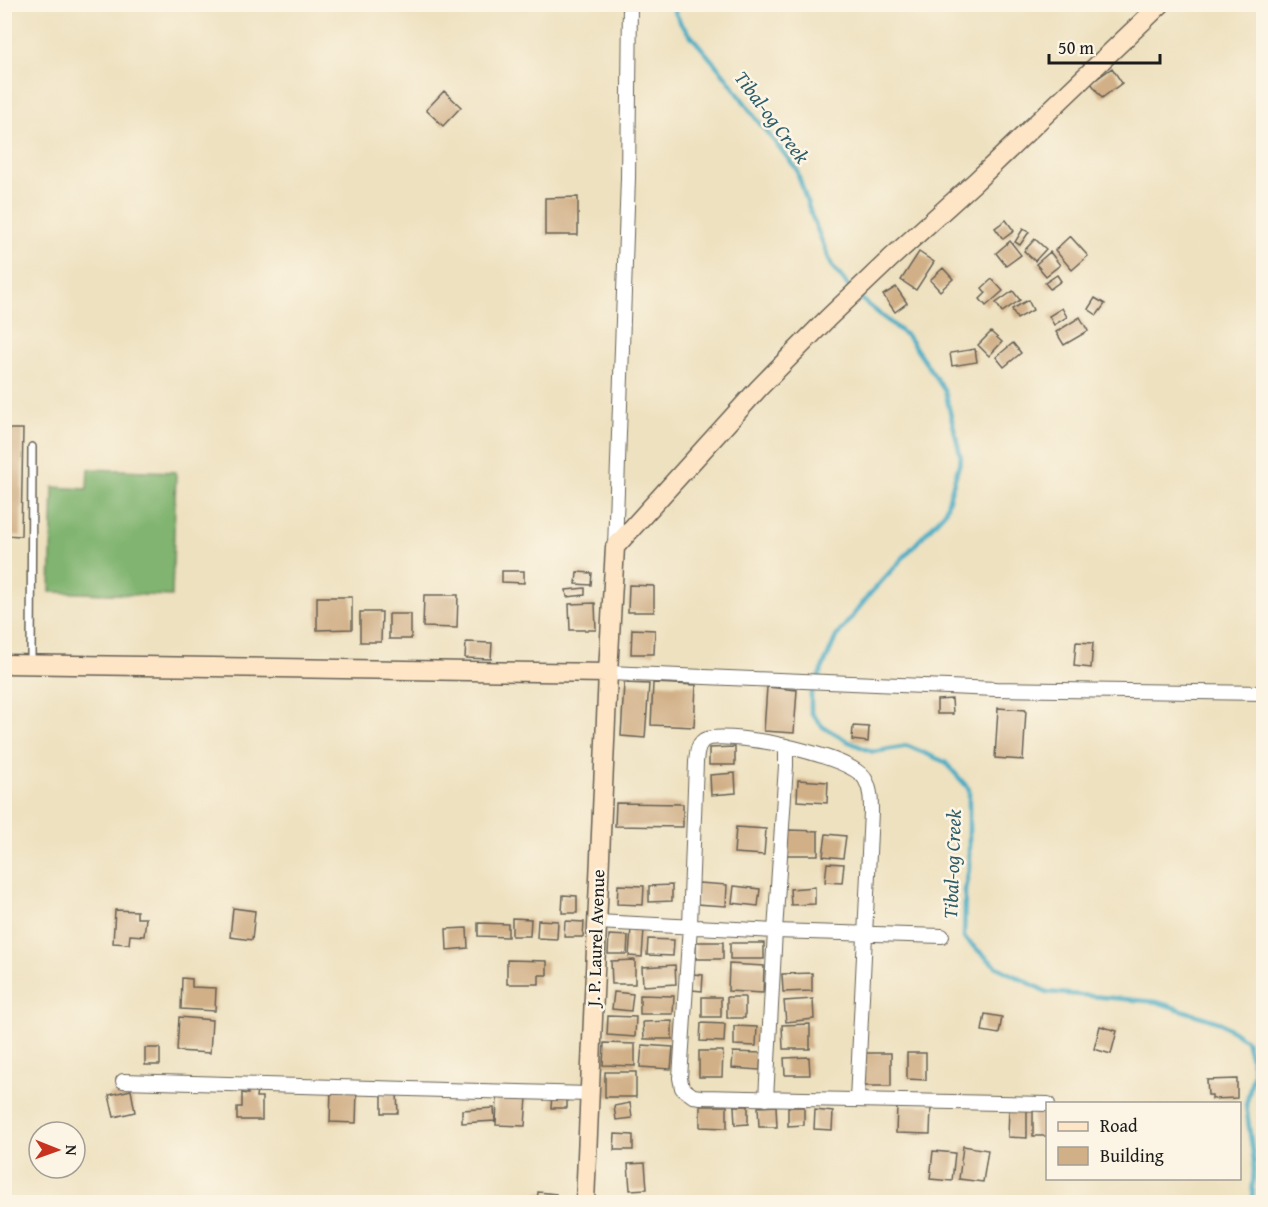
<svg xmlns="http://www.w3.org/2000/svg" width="1268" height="1207" font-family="'Gentium Book Plus',serif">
  <rect width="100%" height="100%" fill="#fcf5e5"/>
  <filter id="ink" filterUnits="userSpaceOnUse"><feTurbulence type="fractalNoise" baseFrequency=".0167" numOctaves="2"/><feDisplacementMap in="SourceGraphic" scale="12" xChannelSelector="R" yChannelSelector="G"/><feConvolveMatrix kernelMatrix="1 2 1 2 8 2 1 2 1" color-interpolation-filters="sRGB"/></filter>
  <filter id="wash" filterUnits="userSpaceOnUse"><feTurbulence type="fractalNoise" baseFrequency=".008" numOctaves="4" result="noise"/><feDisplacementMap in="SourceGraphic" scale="24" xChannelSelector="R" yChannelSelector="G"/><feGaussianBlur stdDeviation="1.35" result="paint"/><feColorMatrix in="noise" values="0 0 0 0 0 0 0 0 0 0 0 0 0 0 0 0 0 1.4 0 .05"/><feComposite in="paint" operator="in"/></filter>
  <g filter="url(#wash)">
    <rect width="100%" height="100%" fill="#eee1c0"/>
    <path fill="#80b470" stroke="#4e6846" stroke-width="1.5" d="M88 469 176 472 172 596 50 592 53 487 87 489Z"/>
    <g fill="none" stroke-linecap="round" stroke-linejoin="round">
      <path stroke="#43aac2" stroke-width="4.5" d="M671 4 681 24 727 78 757 120 796 168 811 214 832 266 850 288
        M860 298 908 337 945 391 961 458 945 512 869 595 836 637 811 694V713L823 727 849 742 873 752 908 746 945 762 969 789V869L965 889 964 938 997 967 1047 992 1157 1002 1221 1023 1246 1040 1254 1071 1246 1105 1254 1163 1252 1202"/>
    </g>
    <g id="blocks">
      <path fill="#d1b088" d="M1112 68 1122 83 1102 98 1091 83Z
        M444 91 461 107 443 126 426 110Z
        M578 197V235H545V198Z
        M1006 220 1014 231 1003 239 995 228Z
        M1023 229 1029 232 1020 245 1015 242Z
        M1070 236 1088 256 1072 270 1055 250Z
        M1035 239 1046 249 1035 261 1024 251Z
        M1010 241 1021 255 1006 266 996 253Z
        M919 252 934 262 916 290 901 280Z
        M1050 252 1060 265 1046 276 1036 264Z
        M943 268 953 279 940 291 930 280Z
        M1057 275 1061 281 1050 289 1045 283Z
        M992 279 1003 291 986 306 980 299 986 293 982 288Z
        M896 287 907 303 895 312 883 295Z
        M1013 291 1020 300 1002 312 996 303Z
        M1095 298 1105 304 1097 315 1088 309Z
        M1028 300 1033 310 1017 319 1012 309Z
        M1062 308 1067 317 1054 325 1049 316Z
        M1080 317 1088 331 1064 345 1056 332Z
        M991 332 1002 342 989 356 978 345Z
        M1013 343 1021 353 1004 367 996 357Z
        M975 349 977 362 952 366 950 353Z
        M4 429H23L21 536 4 535Z
        M502 571H524V583L502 582Z
        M577 572 592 573 591 585 576 584Z
        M629 585 654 586V612H628Z
        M585 588V595L567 597 566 590Z
        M424 595H458L457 628 423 627Z
        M317 597H352V629L317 630Z
        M595 603 596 630H570L569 604Z
        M360 612H382L381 642H360Z
        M389 614H411V639H389Z
        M632 629 655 630 654 654H631Z
        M466 642 492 643 491 659 465 658Z
        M1076 642 1093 643 1091 668 1074 666Z
        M624 683 649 684 645 738 621 736Z
        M653 683 696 685 694 727 651 725Z
        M767 687 797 690 794 733 764 731Z
        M952 699 953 714H937V700Z
        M998 708 1026 710 1023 760 995 758Z
        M853 726 869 727 868 742 852 740Z
        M735 747V765H709V748Z
        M735 773 736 793 711 795 710 775Z
        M798 780 828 782 827 803 797 801Z
        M616 803 683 804V827L615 826Z
        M736 827 766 829 764 855 734 853Z
        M788 830 818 831V855H787Z
        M826 834 846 836 843 858 823 856Z
        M827 863 844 864 842 883 825 882Z
        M698 883 727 885 726 906 696 904Z
        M618 885 644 886 643 905 617 904Z
        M672 885V901L649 902V886Z
        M734 886 760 889 758 906 732 903Z
        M815 887V904L791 905 790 889Z
        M563 895 577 896V913H562Z
        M233 908 255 911 252 940 230 937Z
        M115 910 137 911V918H146L144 936 130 935 129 944 113 943Z
        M512 918 531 919 530 936H512Z
        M538 920 558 921 557 939 537 938Z
        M565 921 584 922 583 937H564Z
        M478 923 508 924V937L478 936Z
        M467 928 468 948 447 950 446 929Z
        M631 928 644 929 642 957 629 956Z
        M609 935 628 936 627 954H608Z
        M648 939 674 940 673 956 647 955Z
        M696 942H723V959H696Z
        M730 943H764V959H730Z
        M507 960 547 961V975H539V984H507Z
        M635 960V984H612L611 961Z
        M729 964 764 966 763 993 728 991Z
        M675 965 676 984 643 986 642 967Z
        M812 973V991L783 992 782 974Z
        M693 974 703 975 702 991 692 990Z
        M182 978 192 979V987L216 988 215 1011 181 1009Z
        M614 992 633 994 631 1011 612 1009Z
        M640 995 674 996 673 1014H640Z
        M702 997H721V1017H702Z
        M727 997H745V1018H727Z
        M813 999 814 1019 786 1022 784 1001Z
        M985 1014 1002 1017 999 1034 982 1031Z
        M608 1016 636 1017 635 1037 607 1035Z
        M179 1017 212 1020 210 1053 177 1051Z
        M672 1021V1039H644L643 1022Z
        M701 1023 725 1024 724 1042 700 1041Z
        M810 1024V1049H783L782 1025Z
        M734 1026 757 1027 756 1046 734 1045Z
        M1100 1026 1117 1031 1111 1054 1094 1049Z
        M604 1043 635 1044V1066L603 1065Z
        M642 1045 673 1047 671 1069 640 1067Z
        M145 1048H160V1065H145Z
        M699 1051H723L722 1077H699Z
        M733 1052 761 1053 760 1070 732 1068Z
        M862 1053H891V1086H862Z
        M907 1053H926V1080L907 1079Z
        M809 1057 810 1075H785L784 1058Z
        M605 1072H636V1097H605Z
        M1237 1079V1098L1212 1099V1095H1208L1207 1080Z
        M248 1089H257L256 1097H262V1120H237V1107H242V1093L248 1094Z
        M331 1089 357 1091 356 1123 330 1122Z
        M131 1090 135 1112 114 1117 109 1095Z
        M382 1094H397L398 1113H382Z
        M497 1095 527 1097 525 1126 496 1125Z
        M552 1095 567 1096V1108H551Z
        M630 1103 632 1118 616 1120 614 1106Z
        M897 1105 931 1106 930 1134 896 1133Z
        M700 1106H727V1128L700 1127Z
        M734 1106H748V1124L735 1125Z
        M776 1106 777 1127H759L758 1107Z
        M788 1107H804V1125L788 1126Z
        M494 1108 495 1121 462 1123V1110Z
        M1009 1109H1027V1138L1008 1137Z
        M1033 1109H1048V1136H1033Z
        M815 1110 833 1112 832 1130 814 1129Z
        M615 1134 633 1135V1150H614Z
        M963 1146 988 1150 983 1182 959 1179Z
        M933 1151 955 1153 952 1181 930 1179Z
        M645 1163 647 1189 630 1190 628 1164Z
        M538 1192 556 1194 555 1202H537Z
        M679 1199 715 1201V1202H678Z"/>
    </g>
  </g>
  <g filter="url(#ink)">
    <use href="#blocks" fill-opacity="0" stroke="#666155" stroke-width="1.5"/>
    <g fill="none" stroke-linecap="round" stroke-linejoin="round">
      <defs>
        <path id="lane" d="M31 664 32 447"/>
        <path id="street" d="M615 547 628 178 630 4
          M608 673 996 689 1264 693
          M786 746C805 751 854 762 865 779 871 789 871 801 871 812L857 1100
          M597 922 775 931 942 936
          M123 1081 589 1094
          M766 1099 775 931 786 766V746C771 742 716 733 704 740 697 745 697 754 696 762L690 925 680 1078 682 1088 693 1096 701 1097 1048 1104"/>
        <path id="secondary" d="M4 664 608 673
          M585 1202 608 673 615 547 759 388 828 318 891 258 975 182 1161 4"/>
      </defs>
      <use href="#lane" stroke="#666155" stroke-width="10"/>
      <use href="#street" stroke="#666155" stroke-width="16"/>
      <use href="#secondary" stroke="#666155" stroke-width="21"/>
      <use href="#lane" stroke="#fff" stroke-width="7"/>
      <use href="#street" stroke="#fff" stroke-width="14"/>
      <use href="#secondary" stroke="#fde5c5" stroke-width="18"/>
    </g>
  </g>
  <g text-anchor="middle" stroke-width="5" stroke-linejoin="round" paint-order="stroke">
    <g font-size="18" fill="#1c1c1c" stroke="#fcf5e5">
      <text transform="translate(596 938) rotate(-88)" y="6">J. P. Laurel Avenue</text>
    </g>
    <g font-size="20" font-style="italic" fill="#2e5c67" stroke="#fcf5e5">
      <text transform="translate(772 117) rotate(53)" y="7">Tibal-og Creek</text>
      <text transform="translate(952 864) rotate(-88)" y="7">Tibal-og Creek</text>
    </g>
  </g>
  <rect width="1268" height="1207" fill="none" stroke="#fcf5e5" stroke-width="24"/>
  <rect x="1046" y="1102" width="195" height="78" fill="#fcf5e5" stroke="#a29e95" stroke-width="1.5"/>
  <rect x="1058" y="1122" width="30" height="9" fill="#fde5c5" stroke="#a29e95" stroke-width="1.5"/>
  <text x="1100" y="1132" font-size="18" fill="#1c1c1c">Road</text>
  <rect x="1058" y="1147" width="30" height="18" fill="#d1b088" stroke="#a29e95" stroke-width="1.5"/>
  <text x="1100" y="1162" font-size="18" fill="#1c1c1c">Building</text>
  <g transform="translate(57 1150) rotate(91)"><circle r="28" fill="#fcf5e5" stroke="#a29e95" stroke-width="1.5"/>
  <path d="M0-4.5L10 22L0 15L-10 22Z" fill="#c8321e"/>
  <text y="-9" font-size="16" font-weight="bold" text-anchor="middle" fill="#1c1c1c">N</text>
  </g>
  <path d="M1049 54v9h111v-9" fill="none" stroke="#1c1c1c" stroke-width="3"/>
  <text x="1058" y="54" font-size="18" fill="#1c1c1c" stroke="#fcf5e5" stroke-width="4.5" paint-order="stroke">50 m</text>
</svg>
